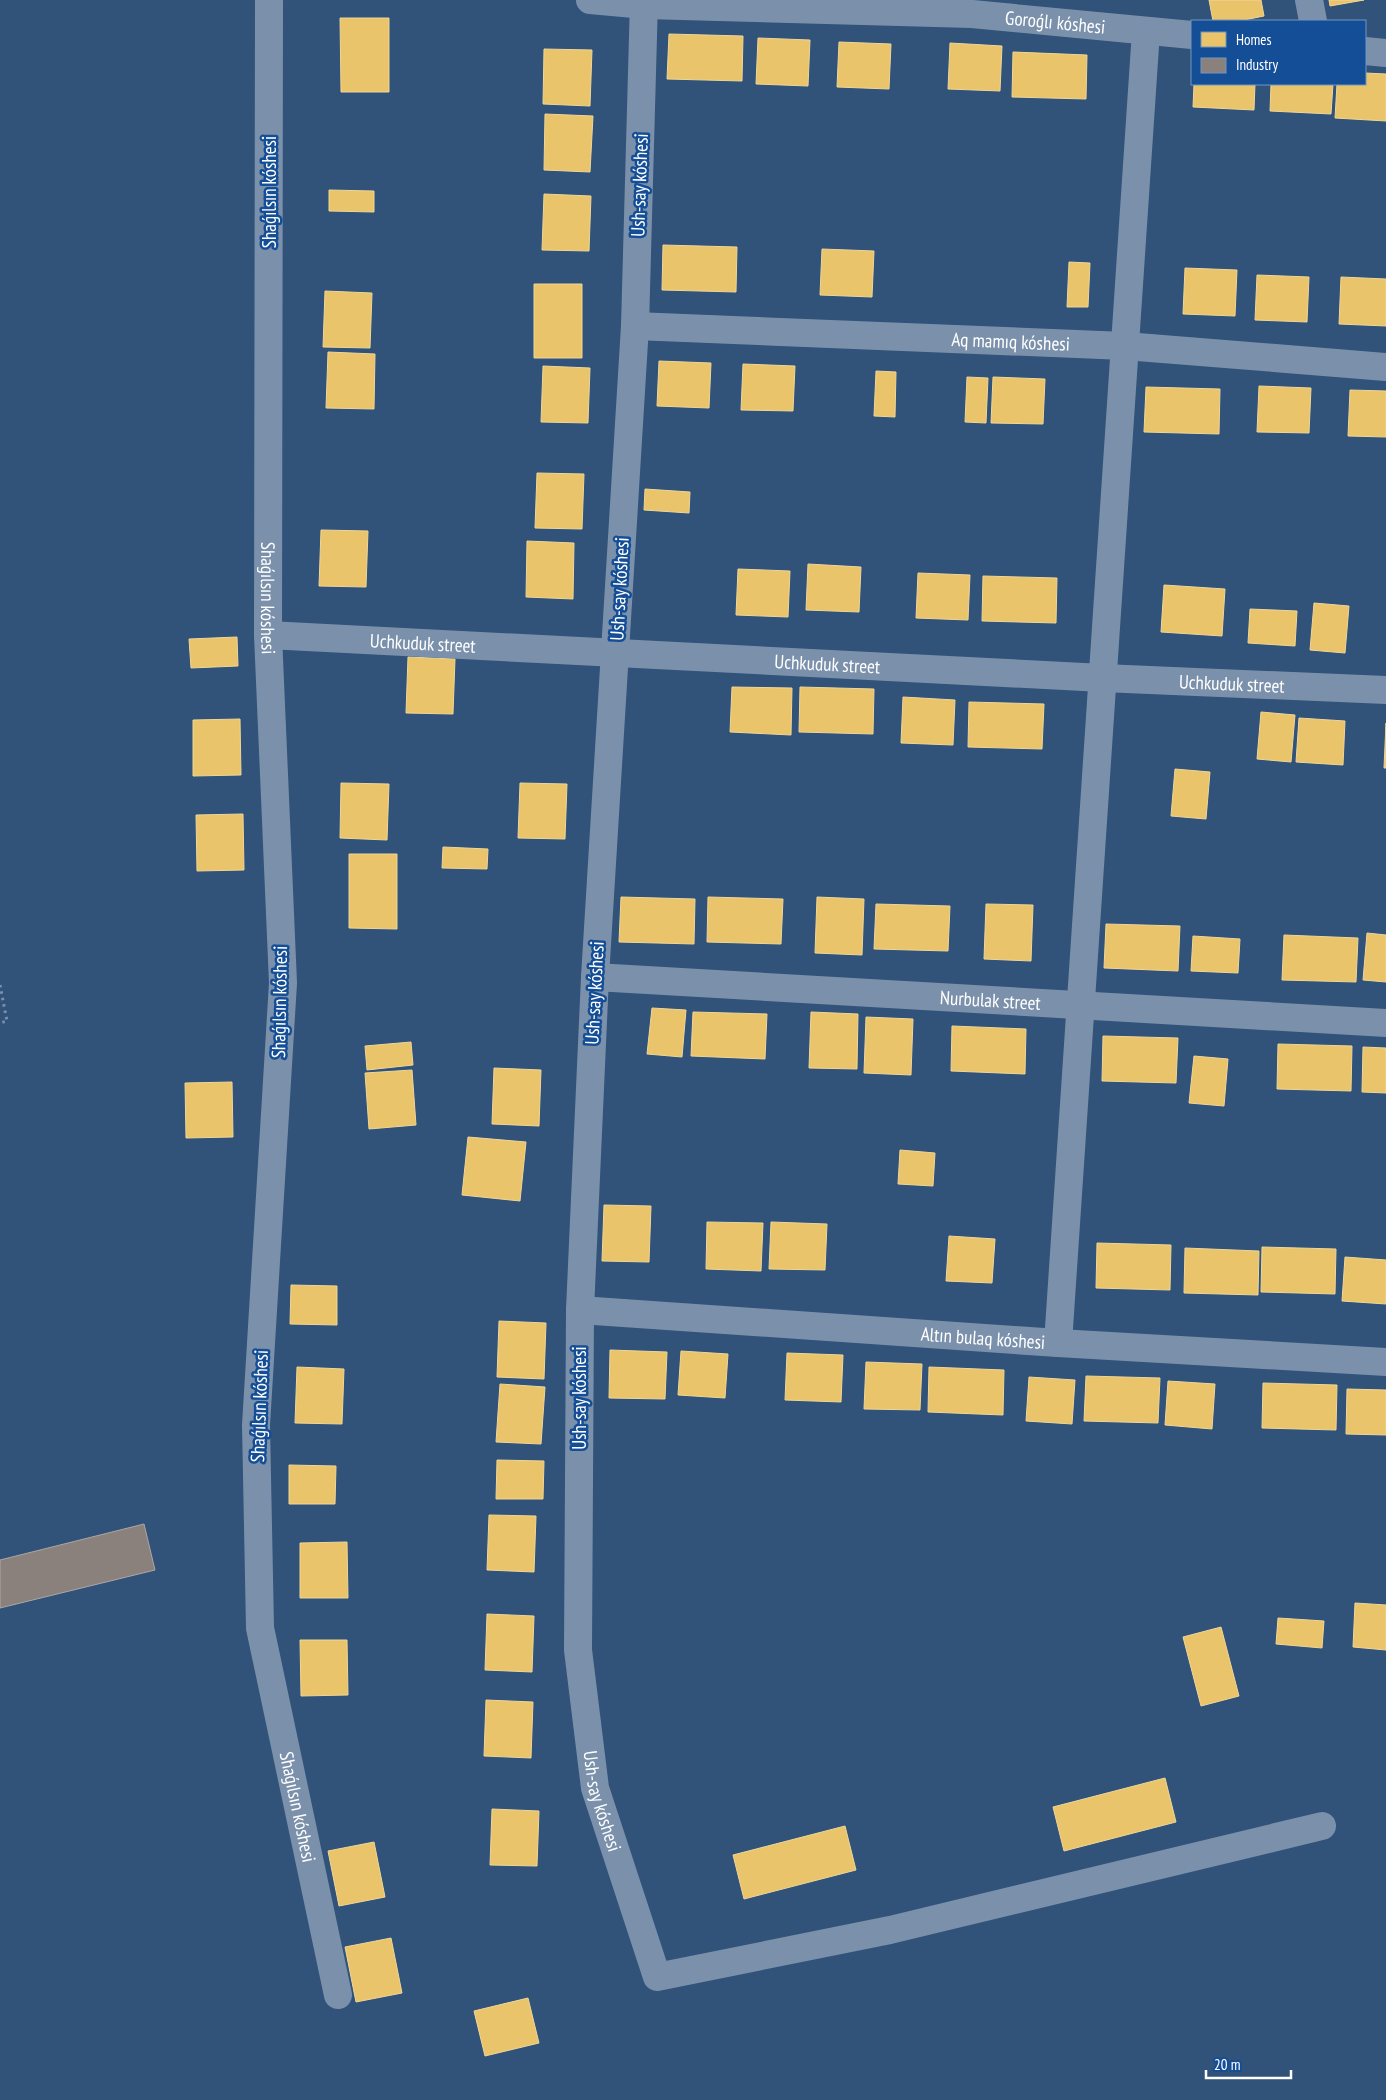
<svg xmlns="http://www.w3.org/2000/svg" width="1386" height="2100" font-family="'PT Sans Narrow',sans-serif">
  <rect width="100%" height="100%" fill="#315279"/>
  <path fill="#e9c46a" stroke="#f0d697" d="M1209 0H1261L1264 16 1239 21H1213Z
    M1329 0H1364L1330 6Z
    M340 18H389V92H341Z
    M669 34 743 36 742 81 667 79Z
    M758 38 810 40 808 86 756 84Z
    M839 42 891 44 889 89 837 87Z
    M950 43 1002 46 1000 91 948 89Z
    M544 49 592 50 590 106 543 104Z
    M1013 52 1087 55 1086 99 1012 97Z
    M1365 73 1386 74V121L1335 118 1337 84H1365Z
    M1194 84H1255L1254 110 1193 107Z
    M1271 84H1333L1331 114 1270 111Z
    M545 114 593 116 590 172 544 170Z
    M329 190 374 191V212L329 211Z
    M544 194 591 196 589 251 542 250Z
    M663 245 737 247 736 292 662 290Z
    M822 249 874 251 872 297 820 295Z
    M1069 262 1090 263 1088 307H1067Z
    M1185 268 1237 270 1235 316 1183 314Z
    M1257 275 1309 277 1307 322 1255 320Z
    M1341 277 1386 279V326L1339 324Z
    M534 284H582V358H534Z
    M325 291 372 293 370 348 323 347Z
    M328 352 375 354 374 409 326 408Z
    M659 361 711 363 709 408 657 406Z
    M743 364 795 366 793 411 741 410Z
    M543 366 590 368 588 423 541 422Z
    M876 371 896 372 895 417 874 416Z
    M967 377 988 378 986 423 965 422Z
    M993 377 1045 379 1043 424 991 423Z
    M1259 386 1311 388 1309 433 1257 432Z
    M1146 387 1220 389 1219 434 1144 432Z
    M1350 390 1386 391V437L1348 436Z
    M537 473 584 474 582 529 535 528Z
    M645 489 690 492 689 513 644 510Z
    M321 530 368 531 366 587 319 586Z
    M527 541 574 543 573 599 526 597Z
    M808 564 861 567 859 612 806 610Z
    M738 569 790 571 788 617 736 615Z
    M918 573 970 575 968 620 916 618Z
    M983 576 1057 578 1056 623 982 621Z
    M1164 585 1225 589 1222 636 1161 632Z
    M1314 603 1349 606 1345 653 1310 650Z
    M1250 609 1297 611 1295 646 1248 643Z
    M237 637 238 666 191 668 189 639Z
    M408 657 455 659 453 714 406 713Z
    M732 687 792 688 791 735 730 732Z
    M800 687 874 689 873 734 799 732Z
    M903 697 955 700 953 745 901 743Z
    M969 702 1044 704 1042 749 968 747Z
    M1261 712 1295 715 1291 762 1257 759Z
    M1299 718 1345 721 1343 765 1296 762Z
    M240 719 241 775 193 776V720Z
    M1386 723V768H1384Z
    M1175 769 1210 772 1206 819 1171 816Z
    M341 783 389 784 387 840 340 838Z
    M520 783 567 784 565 839 518 838Z
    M243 814 244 870 197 871 196 815Z
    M443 847 488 849 487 869 442 868Z
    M349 854H397V929L349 928Z
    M621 897 695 899 694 944 619 942Z
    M708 897 783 899 781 944 707 942Z
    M817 897 864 899 862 955 815 953Z
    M876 904 950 906 948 951 874 949Z
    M986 904 1033 905 1031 961 984 959Z
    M1106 924 1180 926 1178 971 1104 968Z
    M1367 933 1386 935V982L1363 980Z
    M1284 935 1358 938 1356 982 1282 980Z
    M1193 936 1240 939 1238 973 1191 971Z
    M652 1008 686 1010 682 1057 647 1054Z
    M693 1012 767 1014 765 1059 691 1056Z
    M811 1012 858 1014 857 1069 809 1068Z
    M866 1017 913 1019 911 1075 864 1073Z
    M952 1026 1026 1029 1025 1074 951 1071Z
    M1103 1036 1178 1038 1176 1083 1102 1081Z
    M411 1042 413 1065 367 1070 365 1046Z
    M1278 1044 1352 1046 1351 1091 1277 1089Z
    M1363 1047 1386 1048V1093L1362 1092Z
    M1194 1056 1228 1059 1224 1106 1189 1103Z
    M494 1068 541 1070 539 1126 492 1124Z
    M412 1070 416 1125 369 1129 365 1073Z
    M232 1082 233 1137 186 1138 185 1083Z
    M468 1137 526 1142 520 1201 462 1195Z
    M900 1150 935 1153 933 1186 898 1184Z
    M604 1205 651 1206 649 1262 602 1261Z
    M707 1222 763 1223 761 1271 706 1269Z
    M771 1222 827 1224 825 1270 769 1269Z
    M949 1236 995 1239 992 1283 946 1281Z
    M1097 1243 1171 1245 1170 1290 1096 1288Z
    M1262 1247 1336 1249 1335 1294 1261 1292Z
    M1185 1248 1259 1251 1258 1295 1184 1293Z
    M1345 1257 1386 1260V1304L1342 1301Z
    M291 1285 337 1286V1325L290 1324Z
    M499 1321 546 1323 544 1379 497 1377Z
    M610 1350 667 1352 665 1399 609 1398Z
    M681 1351 728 1354 725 1398 678 1395Z
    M787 1353 843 1355 841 1402 785 1400Z
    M866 1362 922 1364 920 1410 864 1409Z
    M297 1367 344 1369 342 1424 295 1423Z
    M929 1367 1004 1370 1003 1415 928 1412Z
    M1086 1376 1160 1378 1158 1423 1084 1421Z
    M1029 1377 1075 1380 1072 1424 1026 1421Z
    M1168 1381 1215 1384 1212 1429 1165 1425Z
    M1263 1383 1337 1385 1336 1430 1262 1428Z
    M500 1384 545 1387 541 1444 496 1442Z
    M1347 1389 1386 1390V1435L1346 1434Z
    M497 1460 544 1461 543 1499H496Z
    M289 1465 336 1466 335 1504H289Z
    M489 1515 536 1516 534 1572 487 1570Z
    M347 1542 348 1598H300V1543Z
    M1355 1603 1386 1605V1650L1353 1647Z
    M487 1614 534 1616 532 1672 485 1670Z
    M1278 1618 1324 1621 1322 1648 1276 1644Z
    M1221 1627 1239 1696 1201 1706 1183 1637Z
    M300 1640H347L348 1695 301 1696Z
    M486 1700 533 1702 531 1758 484 1756Z
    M1165 1778 1176 1822 1064 1851 1053 1807Z
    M492 1809 539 1811 537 1866 490 1865Z
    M845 1826 856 1870 744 1899 733 1855Z
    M374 1842 385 1897 339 1906 328 1851Z
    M391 1938 402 1993 356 2002 345 1947Z
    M528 1998 539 2043 485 2056 474 2011Z"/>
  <path fill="#8a817c" stroke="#ada7a3" d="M144 1524 155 1570 0 1608V1560Z"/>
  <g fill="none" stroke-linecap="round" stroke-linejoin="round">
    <path stroke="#7b91ab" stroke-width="3" stroke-dasharray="2.5 4" stroke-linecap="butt" d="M0 985 7 1021 0 1023"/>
    <g stroke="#7b91ab" stroke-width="28">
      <path id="s1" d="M269 0 268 635 283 983 256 1425 260 1628 338 1995"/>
      <path id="s2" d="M590 0 645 5 972 14 1192 35"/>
      <path id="s3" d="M644 0 635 326 595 977 580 1310 578 1650 595 1788 657 1977 890 1930 1322 1826"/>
      <path d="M1309 0 1313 21"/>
      <path d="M1365 51 1386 53"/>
      <path id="s4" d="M635 326 1125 346 1386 367"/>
      <path id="s5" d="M268 635 1103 678 1386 690"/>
      <path id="s6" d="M595 977 1386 1023"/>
      <path id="s7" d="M580 1310 1058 1343 1386 1362"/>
      <path d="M1058 1343 1146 31"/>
    </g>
  </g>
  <g text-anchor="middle" stroke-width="5" stroke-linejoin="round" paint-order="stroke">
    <g font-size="19" fill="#fff" stroke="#144e96">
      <text dy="7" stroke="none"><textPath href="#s2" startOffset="466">Goroǵlı kóshesi</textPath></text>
      <text transform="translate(639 185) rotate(-88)" y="7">Ush-say kóshesi</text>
      <text transform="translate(269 192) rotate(-90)" y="7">Shaǵılsın kóshesi</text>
      <text dy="7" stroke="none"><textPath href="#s4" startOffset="376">Aq mamıq kóshesi</textPath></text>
      <text transform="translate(619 589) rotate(-87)" y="7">Ush-say kóshesi</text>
      <text dy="7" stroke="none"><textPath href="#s1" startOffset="598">Shaǵılsın kóshesi</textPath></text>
      <text dy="7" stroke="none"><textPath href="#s5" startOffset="155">Uchkuduk street</textPath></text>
      <text dy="7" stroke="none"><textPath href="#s5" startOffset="560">Uchkuduk street</textPath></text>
      <text dy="7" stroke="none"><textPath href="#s5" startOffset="965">Uchkuduk street</textPath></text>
      <text transform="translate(594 993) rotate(-87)" y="7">Ush-say kóshesi</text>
      <text dy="7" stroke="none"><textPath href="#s6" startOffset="396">Nurbulak street</textPath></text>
      <text transform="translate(279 1002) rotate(-89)" y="7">Shaǵılsın kóshesi</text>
      <text dy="7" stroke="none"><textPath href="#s7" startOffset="404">Altın bulaq kóshesi</textPath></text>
      <text transform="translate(579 1398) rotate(-90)" y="7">Ush-say kóshesi</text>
      <text transform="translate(259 1406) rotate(-88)" y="7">Shaǵılsın kóshesi</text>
      <text dy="7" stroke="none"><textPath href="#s3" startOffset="1805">Ush-say kóshesi</textPath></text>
      <text dy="7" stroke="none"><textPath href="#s1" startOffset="1812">Shaǵılsın kóshesi</textPath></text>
    </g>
  </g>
  <rect x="1191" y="20" width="175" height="65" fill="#144e96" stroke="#7295c0"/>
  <rect x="1201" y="32" width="25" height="15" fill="#e9c46a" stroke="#7295c0"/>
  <text x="1236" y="45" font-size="15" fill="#ffffff">Homes</text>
  <rect x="1201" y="58" width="25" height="15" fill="#8a817c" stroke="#7295c0"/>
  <text x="1236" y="70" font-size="15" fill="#ffffff">Industry</text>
  <path d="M1206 2070v8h85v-8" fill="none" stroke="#ffffff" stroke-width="2.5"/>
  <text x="1214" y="2070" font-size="15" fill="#ffffff" stroke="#144e96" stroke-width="4" paint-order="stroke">20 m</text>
</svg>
